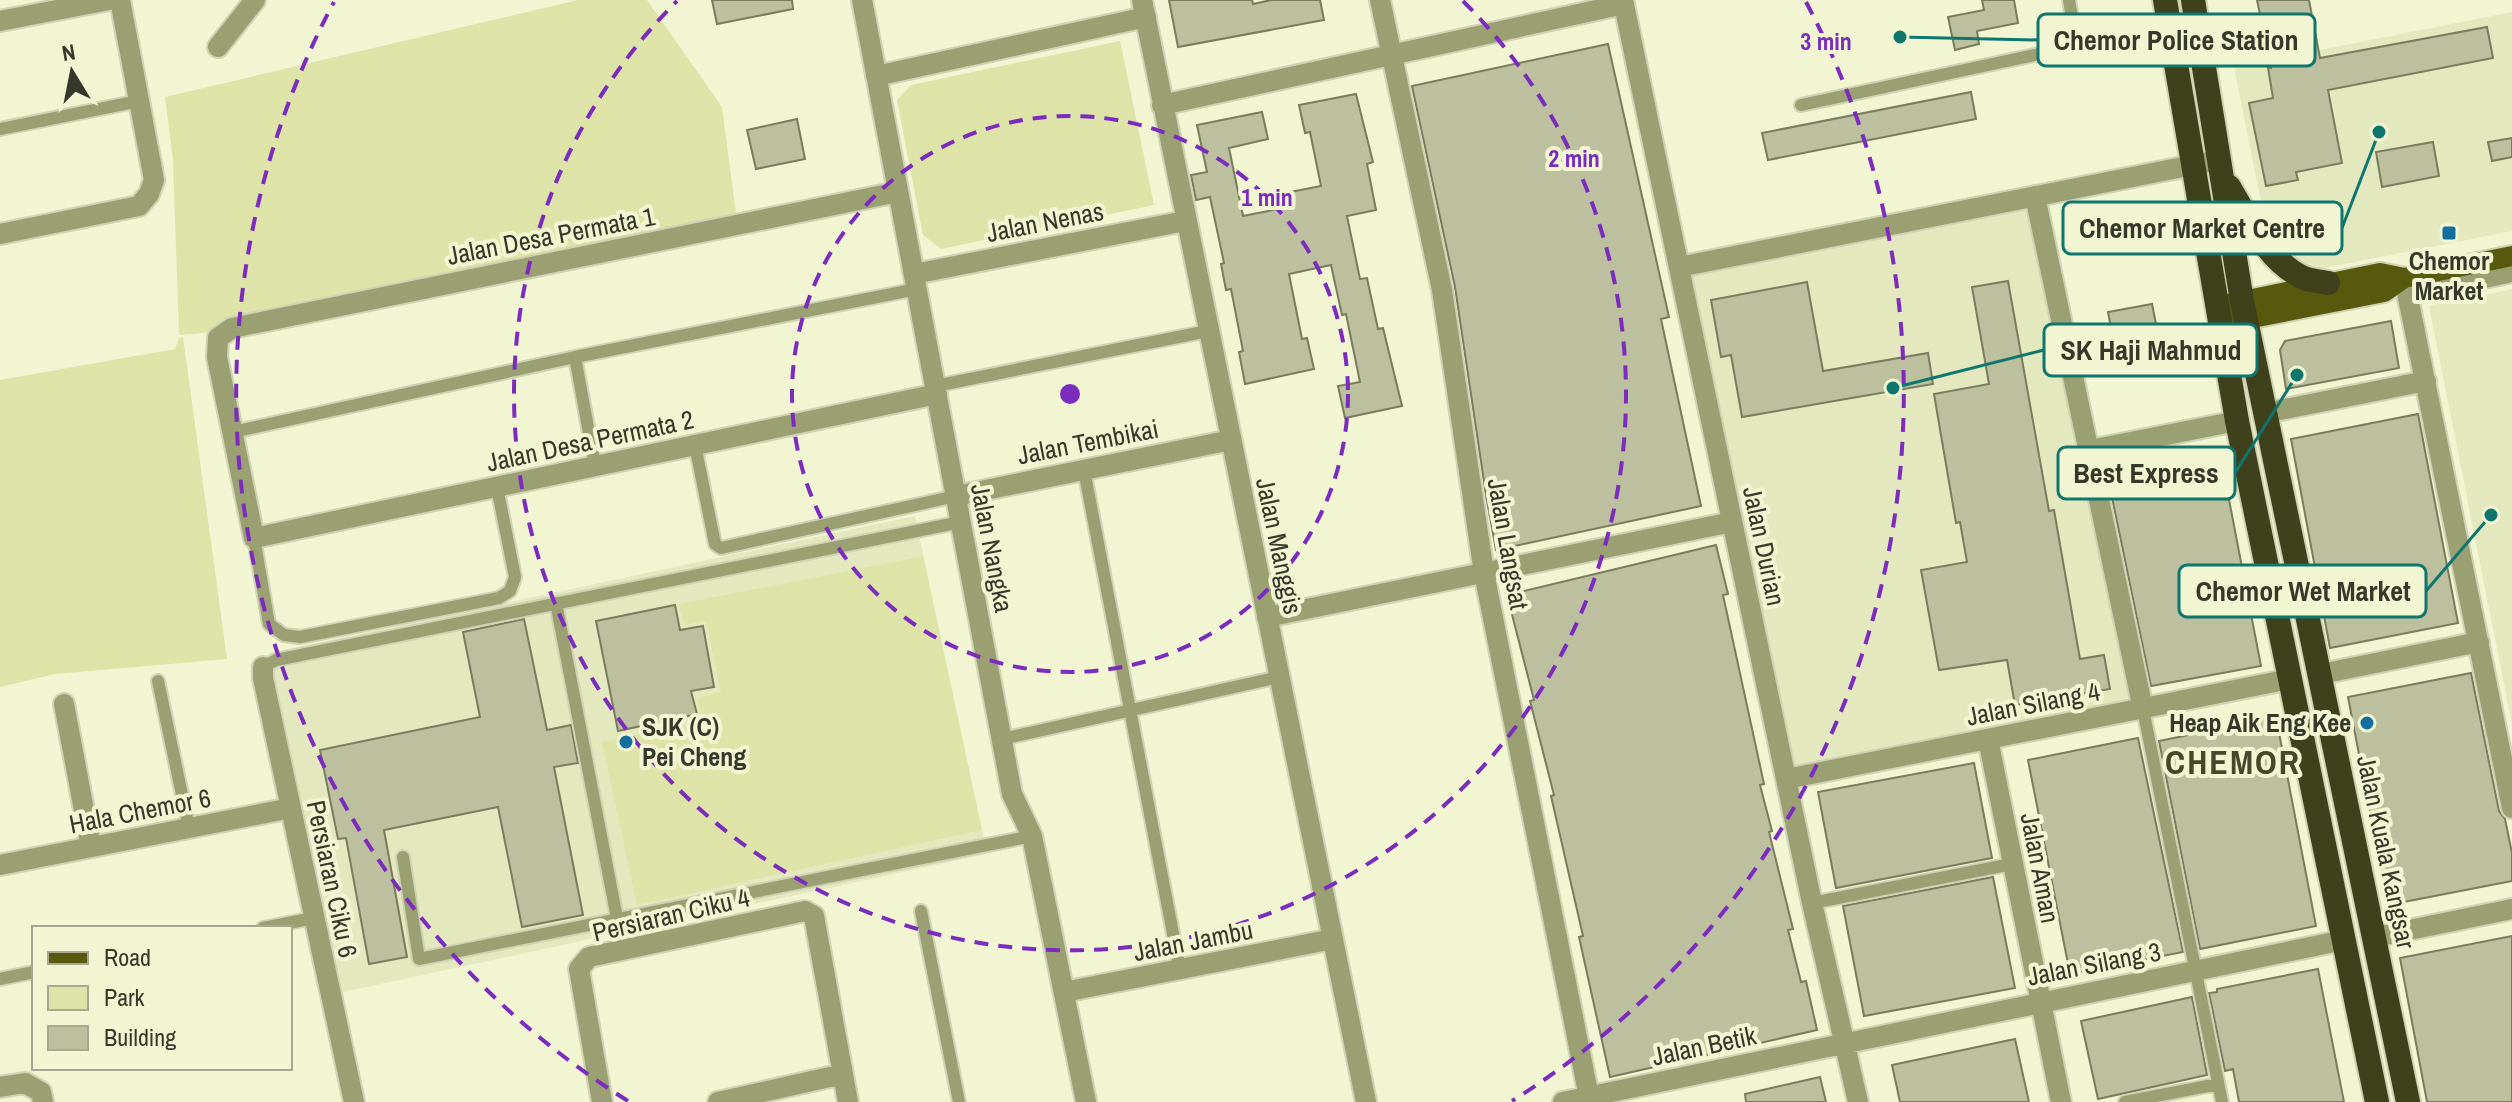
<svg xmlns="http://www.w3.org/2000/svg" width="2512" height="1102" font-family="'Archivo Narrow',sans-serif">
  <rect width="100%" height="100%" fill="#f1f5d2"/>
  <path fill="#e4e8bf" d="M2512 12V231L2304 272 2260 197 2234 67Z
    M2038 184 2143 709 1786 779 1681 254Z
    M2512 289V724L2429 306Z
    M915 516 987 854 343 992 270 653Z"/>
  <path fill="#dee4a8" d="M578 0H647L722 107 737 221 223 331 179 335 173 160 165 97Z
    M1120 41 1154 205 941 249 923 235 897 100 911 85Z
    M183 337 227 659 55 674 0 687V380L175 349 179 338Z
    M923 556 982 830 637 905 602 742 701 721 698 698 721 692 706 621 685 625 679 604Z"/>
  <path fill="#bdc09e" stroke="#797c5d" stroke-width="2" d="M712 0H792L793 9 717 24Z
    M1169 0H1252L1253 4 1271 0H1320L1324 20 1178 47Z
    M1982 0H2014L2018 23 1977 31 1979 44 1955 50 1948 17 1984 10Z
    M2257 0H2309L2320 58 2487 27 2493 58 2328 90 2342 163 2296 172 2298 180 2266 186 2249 103 2273 98 2268 68H2271Z
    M1608 44 1669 317 1661 319 1701 506 1496 550 1486 495 1455 287 1412 86Z
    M1971 92 1976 119 1768 160 1762 133Z
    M1356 94 1373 162 1367 164 1376 210 1347 216 1360 279 1367 278 1378 329 1383 328 1402 406 1345 418 1338 386 1360 382 1346 314 1342 315 1331 265 1289 274 1302 339 1307 338 1314 369 1245 384 1239 352 1243 351 1231 289 1226 290 1221 264 1224 263 1210 197 1196 200 1191 175 1207 172 1197 125 1262 112 1268 139 1229 148 1243 216 1293 206 1290 192 1321 186 1310 132 1305 133 1299 105Z
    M797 119 805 159 756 169 747 130Z
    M2512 138V157L2492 161 2488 142Z
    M2433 142 2439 176 2382 187 2376 152Z
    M2008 281 2049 511 2054 510 2080 659 2104 655 2110 689 2015 705 2007 660 1939 670 1921 570 1967 562 1960 522 1956 523 1934 394 1989 384 1972 287Z
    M1807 282 1823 371 1928 353 1933 384 1742 417 1731 355 1721 357 1711 300Z
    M2152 304 2156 324 2112 333 2108 312Z
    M2391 321 2399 368 2286 389 2280 350 2285 341Z
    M2418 414 2458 623 2330 648 2291 439Z
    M2221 458 2261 666 2151 686 2108 478Z
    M1716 545 1728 594 1723 595 1764 784 1760 785 1772 831 1769 832 1793 929 1788 930 1801 982 1806 981 1817 1030 1610 1077 1579 937 1583 936 1551 796 1554 795 1530 701 1534 700 1507 595Z
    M675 605 680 630 703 626 714 687 691 691 697 714 618 731 596 621Z
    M524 619 547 730 571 725 578 763 554 767 583 915 522 927 498 807 384 830 407 957 369 964 346 838 338 839 320 750 480 717 463 632Z
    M2471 673 2499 811 2505 819 2512 853V881L2388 905 2348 697Z
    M2276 717 2316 926 2200 949 2159 741Z
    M2138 738 2183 952 2070 974 2028 760Z
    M1974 763 1992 858 1836 888 1818 792Z
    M1993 877 2015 988 1864 1016 1843 906Z
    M2512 936V1102H2427L2400 958Z
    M2318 969 2344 1102H2239L2233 1069 2225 1071 2209 993 2217 992V989Z
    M2192 997 2207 1075 2098 1099 2081 1021Z
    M2015 1039 2029 1102H1900L1892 1065Z
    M1820 1077 1826 1102H1746L1745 1094Z"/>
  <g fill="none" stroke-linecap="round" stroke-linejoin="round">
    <defs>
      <path id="lane" d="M1801 105 2077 46 2069 0
        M0 129 139 101
        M575 357 917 289
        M935 386 1208 331
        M233 432 575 357 595 465
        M695 445 715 544 721 548 956 496
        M1084 470 1180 970
        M254 538 269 624 284 635 300 637 499 598 510 591 515 577 497 487
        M556 603 617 918
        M263 667 276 660 961 522
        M158 681 189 828
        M2143 709 2222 1102
        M1002 739 1279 677
        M403 857 419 959 1032 836
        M1812 903 2012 864
        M921 911 959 1102
        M263 928 314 918
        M0 979 34 972
        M2125 1102 2218 1084"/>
      <path id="street" d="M862 0 1012 794 1032 836 1086 1102
        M1142 0 1366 1102
        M1380 0 1442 290 1484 573 1589 1097
        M1623 0 1812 903 1858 1102
        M0 21 109 0
        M218 47 255 0
        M876 76 1146 17
        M1162 105 1624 4
        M898 192 232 328 218 338 217 357 254 538 937 394
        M2035 196 2143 709
        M0 234 139 206 149 194 154 180 120 0
        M1679 267 2208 162
        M914 274 1185 221
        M2404 278 2512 808
        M2408 295 2512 272
        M2265 413 2426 381
        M2090 450 2237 421
        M956 496 1231 440
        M1267 617 1732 522
        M263 667V678L354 1102
        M2321 674 2479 642
        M64 704 91 847
        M1988 739 2061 1102
        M1786 779 2290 679
        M0 865 291 808
        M2375 937 2512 909
        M1064 992 1333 939
        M0 1087 25 1083 41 1092 43 1102
        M602 1102 579 969 589 957 805 911 814 916 848 1102
        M718 1102 843 1074
        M1563 1102 2344 940"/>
      <path id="primary" d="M2228 304 2380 273 2404 278
        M2232 322 2384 292 2404 278 2512 256"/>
      <path id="highway" d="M2165 0 2237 421 2377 1102
        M2193 0 2242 301 2408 1102
        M2229 187C2247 217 2269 263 2304 278 2311 281 2320 281 2328 283"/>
    </defs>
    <use href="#lane" stroke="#cfd3b4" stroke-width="16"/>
    <use href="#street" stroke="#cfd3b4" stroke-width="24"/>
    <use href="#primary" stroke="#cfd3b4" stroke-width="24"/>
    <use href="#highway" stroke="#cfd3b4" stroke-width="28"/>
    <use href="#lane" stroke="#9ba073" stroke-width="12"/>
    <use href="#street" stroke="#9ba073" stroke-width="20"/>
    <use href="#primary" stroke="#575a0c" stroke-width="20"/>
    <use href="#highway" stroke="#3e411c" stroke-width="24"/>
  </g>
  <g fill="none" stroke="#7b2cbf" stroke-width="4" stroke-dasharray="14 10">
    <circle cx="1070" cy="394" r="278"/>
    <path d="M1463 1A556 556 0 1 1 677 1"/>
    <path d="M628 1101A834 834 0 0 1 334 2M1806 2A834 834 0 0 1 1512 1101"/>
  </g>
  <g fill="#116e9d" stroke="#f1f5d2" stroke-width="3">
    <rect x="2441" y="225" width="16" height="16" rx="4"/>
    <circle cx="2367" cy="723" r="8"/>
    <circle cx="626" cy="742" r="8"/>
  </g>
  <g text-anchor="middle" stroke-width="8" stroke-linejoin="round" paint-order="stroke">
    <g font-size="26" fill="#36382a" stroke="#f1f5d2">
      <text transform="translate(1045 222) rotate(-11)" y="9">Jalan Nenas</text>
      <text transform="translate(551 236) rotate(-11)" y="9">Jalan Desa Permata 1</text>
      <text transform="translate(590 441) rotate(-12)" y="9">Jalan Desa Permata 2</text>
      <text transform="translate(1088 442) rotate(-11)" y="9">Jalan Tembikai</text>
      <text transform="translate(1508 544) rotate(80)" y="9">Jalan Langsat</text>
      <text transform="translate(1279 546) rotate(78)" y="9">Jalan Manggis</text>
      <text transform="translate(1764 546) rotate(78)" y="9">Jalan Durian</text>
      <text transform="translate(992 548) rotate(79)" y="9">Jalan Nangka</text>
      <text transform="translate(2033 704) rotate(-11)" y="9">Jalan Silang 4</text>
      <text transform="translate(140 811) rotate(-11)" y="9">Hala Chemor 6</text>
      <text transform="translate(2386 852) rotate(78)" y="9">Jalan Kuala Kangsar</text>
      <text transform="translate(2040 868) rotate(79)" y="9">Jalan Aman</text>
      <text transform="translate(332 879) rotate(78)" y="9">Persiaran Ciku 6</text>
      <text transform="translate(671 915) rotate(-13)" y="9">Persiaran Ciku 4</text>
      <text transform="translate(1193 941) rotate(-11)" y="9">Jalan Jambu</text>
      <text transform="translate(2094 964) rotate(-11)" y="9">Jalan Silang 3</text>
      <text transform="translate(1704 1046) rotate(-12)" y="9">Jalan Betik</text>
    </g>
    <g font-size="26" font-weight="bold" fill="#36382a" stroke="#f1f5d2">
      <text x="2449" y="270">Chemor<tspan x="2449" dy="30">Market</tspan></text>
      <text x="2351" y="732" text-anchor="end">Heap Aik Eng Kee</text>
      <text x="642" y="736" text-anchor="start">SJK (C)<tspan x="642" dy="30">Pei Cheng</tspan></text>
    </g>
    <g font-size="34" font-weight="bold" letter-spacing="2" fill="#45482a" stroke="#f1f5d2">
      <text x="2233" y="774">CHEMOR</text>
    </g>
  </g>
  <circle cx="1070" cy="394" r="12" fill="#7b2cbf" stroke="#f1f5d2" stroke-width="4"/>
  <g font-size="24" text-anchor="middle" font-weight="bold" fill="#7b2cbf" stroke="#f1f5d2" stroke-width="8" stroke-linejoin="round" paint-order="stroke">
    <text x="1826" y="50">3 min</text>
    <text x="1574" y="167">2 min</text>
    <text x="1267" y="206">1 min</text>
  </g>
  <path fill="none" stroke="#0f766e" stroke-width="3" d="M1900 37L2038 40M2379 132L2342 228M1893 388L2044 350M2297 375L2235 473M2491 515L2426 591"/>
  <g fill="#0f766e" stroke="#f1f5d2" stroke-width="3">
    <circle cx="1900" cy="37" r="8"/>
    <circle cx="2379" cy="132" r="8"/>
    <circle cx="1893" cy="388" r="8"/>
    <circle cx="2297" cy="375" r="8"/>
    <circle cx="2491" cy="515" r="8"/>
  </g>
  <g fill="#f1f5d2" stroke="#0f766e" stroke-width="3">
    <rect x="2038" y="14" width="277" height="52" rx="8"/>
    <rect x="2063" y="202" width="279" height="52" rx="8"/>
    <rect x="2044" y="324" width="213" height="52" rx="8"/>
    <rect x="2058" y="447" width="177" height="52" rx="8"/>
    <rect x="2179" y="565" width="247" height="52" rx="8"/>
  </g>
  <g font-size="28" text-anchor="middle" font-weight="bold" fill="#36382a">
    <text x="2176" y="50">Chemor Police Station</text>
    <text x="2202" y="238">Chemor Market Centre</text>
    <text x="2151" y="360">SK Haji Mahmud</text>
    <text x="2146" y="483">Best Express</text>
    <text x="2303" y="601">Chemor Wet Market</text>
  </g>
  <rect x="32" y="926" width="260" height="144" fill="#f1f5d2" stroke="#a6a98f" stroke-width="2"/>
  <rect x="48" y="952" width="40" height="12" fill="#575a0c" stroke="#a6a98f" stroke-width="2"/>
  <text x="104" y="966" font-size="24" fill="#36382a">Road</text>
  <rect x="48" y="986" width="40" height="24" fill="#dee4a8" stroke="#a6a98f" stroke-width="2"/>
  <text x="104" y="1006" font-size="24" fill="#36382a">Park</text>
  <rect x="48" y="1026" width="40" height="24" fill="#bdc09e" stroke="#a6a98f" stroke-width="2"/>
  <text x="104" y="1046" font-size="24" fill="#36382a">Building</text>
  <g transform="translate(72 72) rotate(350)" stroke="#f1f5d2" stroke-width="6" paint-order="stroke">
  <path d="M0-6L14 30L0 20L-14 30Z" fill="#36382a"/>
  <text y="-12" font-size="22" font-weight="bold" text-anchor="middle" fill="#36382a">N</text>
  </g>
</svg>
